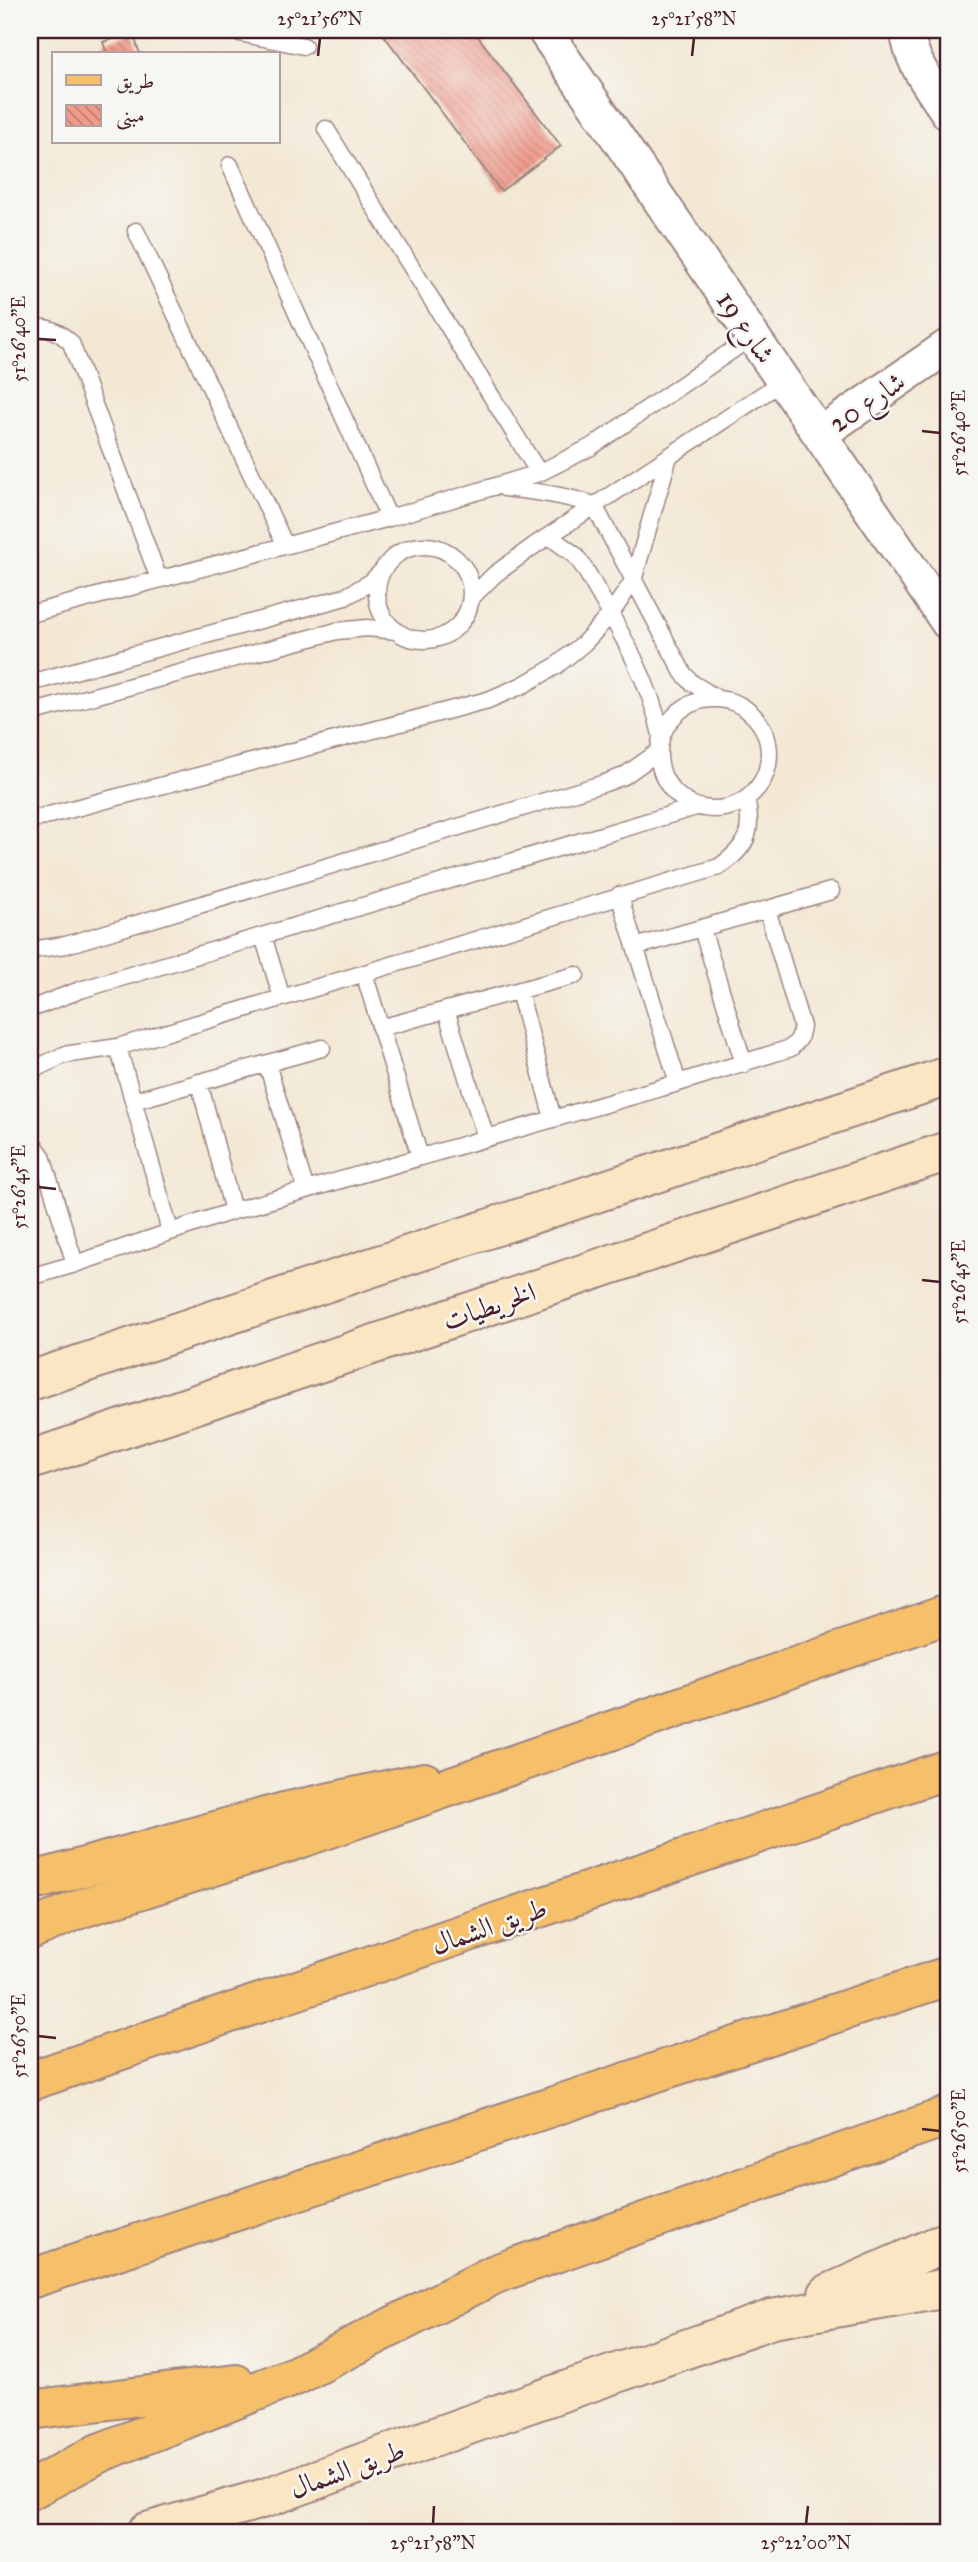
<svg xmlns="http://www.w3.org/2000/svg" width="978" height="2562" font-family="'IM FELL Great Primer',Amiri,serif">
<defs>
<pattern id="building-back-hatch" width="6" height="6" patternUnits="userSpaceOnUse" patternTransform="scale(1.75)"><rect width="6" height="6" fill="#f09a8a"/><path d="M-1 5l2 2M0 0l6 6M5-1l2 2" fill="none" stroke="#c47d71"/></pattern>
</defs>
<rect width="100%" height="100%" fill="#f6f6f2"/>
<filter id="ink" filterUnits="userSpaceOnUse"><feTurbulence type="fractalNoise" baseFrequency=".0143" numOctaves="2"/><feDisplacementMap in="SourceGraphic" scale="14" xChannelSelector="R" yChannelSelector="G"/><feConvolveMatrix kernelMatrix="1 2 1 2 8 2 1 2 1" color-interpolation-filters="sRGB"/></filter>
<filter id="wash" filterUnits="userSpaceOnUse"><feTurbulence type="fractalNoise" baseFrequency=".00686" numOctaves="4" result="noise"/><feDisplacementMap in="SourceGraphic" scale="28" xChannelSelector="R" yChannelSelector="G"/><feGaussianBlur stdDeviation="1.57" result="paint"/><feColorMatrix in="noise" values="0 0 0 0 0 0 0 0 0 0 0 0 0 0 0 0 0 1.4 0 .05"/><feComposite in="paint" operator="in"/></filter>
<g filter="url(#wash)">
<rect width="100%" height="100%" fill="#f3e8d4"/>
<g id="blocks">
<path fill="url(#building-back-hatch)" d="M380,30h93l88,116 -60,45z
M133,33l7,21h-33l-4,-12z"/>
</g>
</g>
<g filter="url(#ink)">
<use href="#blocks" fill-opacity="0" stroke="#9e8480" stroke-width="2"/>
<g fill="none" stroke-linecap="round" stroke-linejoin="round">
<g stroke="#9e8480" stroke-width="19">
<path id="lane" d="M225,30l79,16
M326,129l213,344
M230,165l159,353
M136,231l149,314
M30,327c18,0 28,3 41,16l88,236
M504,488c31,3 60,7 90,17l89,168 9,10 23,14
M549,536l26,19 10,14c29,52 64,107 76,166
M377 593a47 47 0 1 1 94 0a47 47 0 1 1-94 0Z
M471,598l23,-23 41,-30 248,-164
M30,614l359,-96 150,-45 52,-26 162,-111
M30,683l315,-86 26,-15 10,-10
M659 754a55 55 0 1 1 110 0a55 55 0 1 1-110 0Z
M30,713l307,-82 30,-3 30,3
M30,820l458,-120 35,-15 33,-19 28,-23 26,-28 23,-34 36,-125
M619,895l59,188
M702,929l42,135
M263,936l19,62
M635,947l196,-56
M30,950l36,-5 539,-162 19,-7 34,-24
M364,973l56,184
M519,991l34,128
M30,1009l50,-19 616,-183
M446,1010l40,128
M380,1028l196,-53
M118,1047l52,184
M267,1064l39,126
M30,1071l34,-16 54,-8 601,-180c28,-20 35,-34 27,-68
M199,1082l34,129
M133,1101l189,-53
M30,1143l5,3 7,10 33,108
M30,1277l45,-13 158,-53 445,-128 113,-35 8,-9 3,-12 -35,-118"/>
</g>
<g stroke="#9e8480" stroke-width="37">
<path id="street" d="M544,30l404,593
M907,30c3,32 24,57 41,83
M820,434l128,-88"/>
</g>
<g stroke="#9e8480" stroke-width="42">
<path id="secondary" d="M30,1381l918,-305
M30,1460l918,-309
M828,2294l120,-53
M147,2532l118,-34 231,-83 276,-96 176,-31"/>
</g>
<g stroke="#9e8480" stroke-width="42">
<path id="primary" d="M30,1882l254,-70 140,-30
M30,2490l69,-37"/>
</g>
<g stroke="#9e8480" stroke-width="42">
<path id="highway" d="M30,1930l52,-22 208,-66 658,-228
M30,2081l918,-312
M30,2279l918,-303
M30,2410l206,-26
M99,2453l196,-77 200,-102 453,-158"/>
</g>
<use href="#lane" stroke="#fff" stroke-width="16"/>
<use href="#street" stroke="#fff" stroke-width="33"/>
<use href="#secondary" stroke="#fbe6c4" stroke-width="38"/>
<use href="#primary" stroke="#f6c06b" stroke-width="38"/>
<use href="#highway" stroke="#f6c06b" stroke-width="38"/>
</g>
</g>
<path fill="none" stroke="#4a1f2b" stroke-width="2.5" d="M318,56l2,-18M692,56l2,-18M38,339l18,1M922,431l18,2M38,1187l18,2M922,1280l18,2M38,2036l18,2M922,2129l18,2M433,2524l1,-18M806,2524l2,-18"/>
<g text-anchor="middle" dominant-baseline="central" stroke-width="5" stroke-linejoin="round" paint-order="stroke">
<g font-size="28" fill="#4a1f2b" stroke="#f6f6f2">
<text transform="translate(746 327) rotate(56)">شارع 19</text>
<text transform="translate(867 402) rotate(-34)">شارع 20</text>
<text transform="translate(489 1306) rotate(-19)">الخريطيات</text>
<text transform="translate(489 1926) rotate(-19)">طريق الشمال</text>
<text transform="translate(347 2469) rotate(-20)">طريق الشمال</text>
</g>
</g>
<rect width="978" height="2562" fill="none" stroke="#f6f6f2" stroke-width="77"/>
<rect x="52" y="52" width="228" height="91" fill="#f6f6f2" stroke="#b1a0a2" stroke-width="2"/>
<rect x="66" y="75" width="35" height="10" fill="#f6c06b" stroke="#b1a0a2" stroke-width="2"/>
<text x="116" y="88" font-size="21" fill="#4a1f2b">طريق</text>
<rect x="66" y="105" width="35" height="21" fill="url(#building-back-hatch)" stroke="#b1a0a2" stroke-width="2"/>
<text x="116" y="122" font-size="21" fill="#4a1f2b">مبنى</text>
<rect x="38" y="38" width="902" height="2486" fill="none" stroke="#4a1f2b" stroke-width="2.5"/>
<g font-size="18" text-anchor="middle" fill="#4a1f2b">
<text x="320" y="25">25°21'56"N</text>
<text x="694" y="25">25°21'58"N</text>
<text transform="translate(19 339) rotate(-90)" y="6">51°26'40"E</text>
<text transform="translate(959 433) rotate(-90)" y="6">51°26'40"E</text>
<text transform="translate(19 1187) rotate(-90)" y="6">51°26'45"E</text>
<text transform="translate(959 1282) rotate(-90)" y="6">51°26'45"E</text>
<text transform="translate(19 2036) rotate(-90)" y="6">51°26'50"E</text>
<text transform="translate(959 2131) rotate(-90)" y="6">51°26'50"E</text>
<text x="433" y="2549">25°21'58"N</text>
<text x="806" y="2549">25°22'00"N</text>
</g>
</svg>
